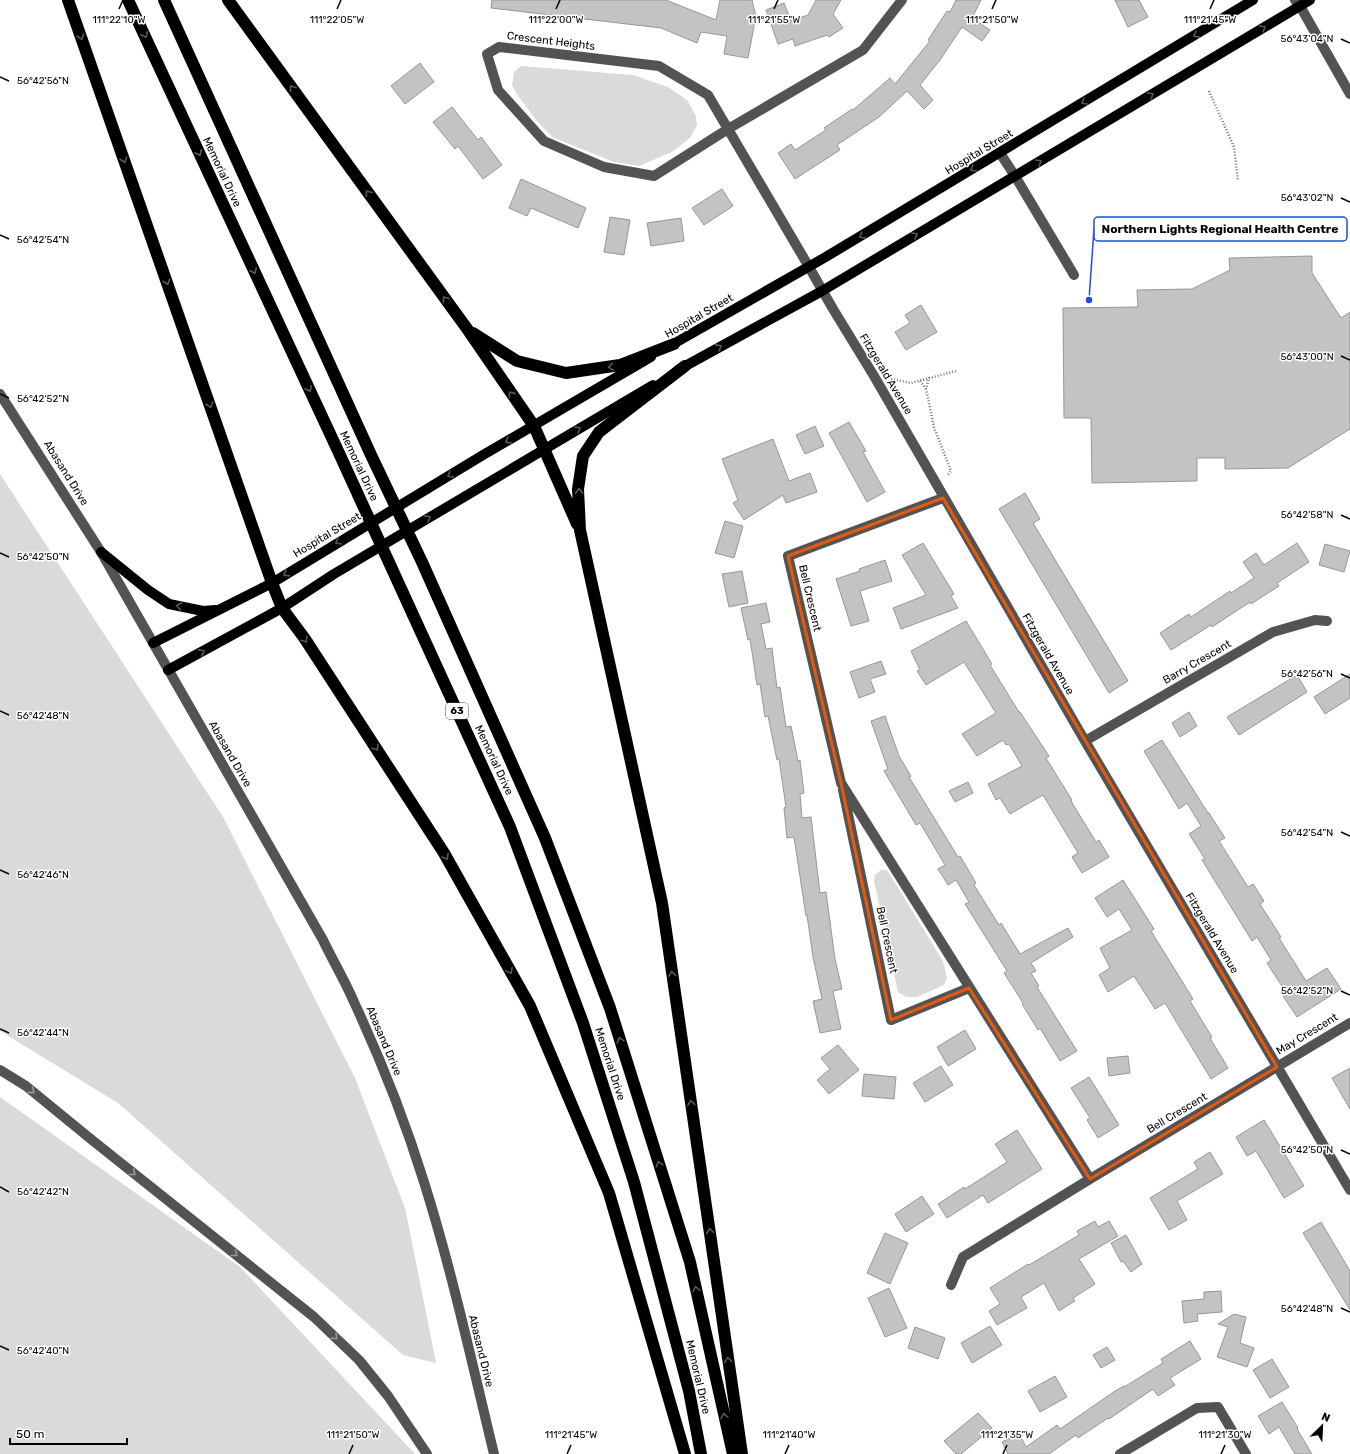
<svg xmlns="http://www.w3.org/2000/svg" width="1350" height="1454" font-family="Rubik,sans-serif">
<rect width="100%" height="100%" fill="#fff"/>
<path fill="#dadada" d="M521,66l112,9 35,12 19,13 9,16 1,9 -7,13 -18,14 -33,14 -25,-4 -62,-25 -15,-16 -21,-28 -4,-8 2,-13z
M0,474l223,343 132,261 50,130 31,155 -33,-8 -285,-252 -118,-72z
M881,870h6l56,91 4,17 -3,7 -27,12h-11l-8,-5 -24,-111 1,-6z
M0,1097l240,170 175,187h-415z"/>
<path fill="#c3c3c3" stroke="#979797" d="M492,0h174l50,20 4,-20h32l4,16 -8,42 -24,-4 3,-18 -26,-4 -4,11 -36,-15 -170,-20z
M816,0h25l-8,14 10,14 -14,9 -2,-2 -32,11 -2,-7 -15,5 -12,-34 18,-7 7,18 17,-6z
M956,0h25l-9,18 18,12 -8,11 -20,-14 -22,33 -20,25 13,15 -9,9 -17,-18 -28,26 -42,28 3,5 -45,29 -17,-26 13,-9 4,6 31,-20 -2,-2 28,-19 1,1 37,-32 5,6 35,-43 -2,-1 19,-29 3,1z
M1115,0h24l9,17 -20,10z
M420,63l14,19 -29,22 -14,-18z
M452,107l26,33 3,-3 21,28 -19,14 -25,-33 -3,3 -22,-27z
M521,179l65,29 -8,20 -47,-20 -4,8 -18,-8z
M722,189l11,17 -29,19 -12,-17z
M610,217l20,3 -6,35 -20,-3z
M681,218l3,23 -33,5 -4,-23z
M1312,256v17l29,45 9,-6v117l-62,39 -63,1v-11h-28v23l-105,2 -1,-65h-27l-1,-110 75,-1 -1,-17 55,-1 38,-19 -1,-12z
M921,305l16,27 -31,18 -11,-18 15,-9 -5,-8z
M849,422l17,29 -3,1 22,40 -18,10 -38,-69z
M815,426l9,20 -19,8 -9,-19z
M773,439l16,42 21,-8 7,19 -31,11 -3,-8 -39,25 -11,-17 5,-3 -16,-41z
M1025,493l15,26 -7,4 95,158 -19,12 -110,-184z
M725,521l18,5 -9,32 -19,-5z
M923,543l31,51 -3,2 7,12 -57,21 -8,-21 33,-13 -24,-40z
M1297,543l12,19 -32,21 2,3 -28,18 -1,-2 -38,25 -1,-2 -40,25 -11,-17 29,-19 2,3 39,-26 1,2 23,-15 -11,-16 13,-9 8,12z
M1325,544l25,7 -6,21 -25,-7z
M885,560l7,21 -32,10 9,30 -18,5 -15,-47 24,-8 -1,-2z
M742,571l6,32 -19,4 -7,-33z
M766,603l4,19 -9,2 5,25 6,-1 5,40 3,-1 6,40 5,-1 7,35 2,-1 4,33 -4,1 2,24 9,-1 9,76 6,-1 9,67 7,30 -9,2 8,38 -21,4 -7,-32 9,-2 -9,-42 -6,-42 -1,1 -12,-79 -7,1 -3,-30 2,-1 -7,-48 -2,1 -9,-44 -3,1 -5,-33 -3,1 -7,-46 -2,1 -7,-32z
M966,621l26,43 -2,1 29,47h1l29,44 -3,2 26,42 -1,1 25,41 3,-2 10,17 -27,16 -10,-16 6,-4 -35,-58 -33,19 -10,-16 -4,2 -8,-16 34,-18 -13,-22 -3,1 -3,-5 -26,16 -15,-22 34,-21 -32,-51 -38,23 -9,-14 3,-1 -9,-19z
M881,661l5,13 -16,5 5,13 -16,6 -9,-26z
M1350,674v24l-25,16 -11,-17z
M1297,675l10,17 -68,43 -12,-18z
M1189,712l8,14 -17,11 -8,-14z
M885,716l14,40 12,20 -2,1 49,80 2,-1 16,27 -2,2 25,40 2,-2 19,31 48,-26 5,9 -42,26 5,8 -5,2 8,13 -2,1 40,64 -17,10 -20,-33 -2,2 -16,-26 1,-1 -19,-30 3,-2 -42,-67 4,-2 -13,-22 -8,5 -10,-16 7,-4 -25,-42 -4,2 -32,-54 4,-2 -17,-48z
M1162,740l46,73h1l16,25 -6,3 29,46 5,-3 11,17 -4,3 21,33 -2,1 27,43 21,-13 14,21 -44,28 -14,-21 4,-2 -20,-31 4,-3 -14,-23 -5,4 -50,-81 3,-1 -16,-25 12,-8 -14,-23 -8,6 -35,-58z
M968,782l5,11 -18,9 -6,-11z
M1123,880l31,49 -3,2 42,68 -3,2 22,36 -2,1 18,30 -17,11 -46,-76 -10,6 -21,-33 -26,16 -9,-17 11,-7 -10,-20 32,-18 -13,-21 -12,8 -12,-19z
M965,1030l11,19 -28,17 -11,-19z
M838,1045l21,25 -30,24 -12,-14 13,-11 -9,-11z
M1128,1056l2,17 -21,3 -2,-18z
M941,1066l12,19 -28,17 -12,-19z
M1350,1068v41l-18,-31z
M864,1074l32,3 -2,22 -32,-3z
M1089,1077l30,48 -21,13 -11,-18 3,-2 -19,-30z
M1264,1120l40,66 -20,12 -28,-47 -9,5 -11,-19z
M1017,1130l25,39 -54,34 -5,-8 -36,23 -9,-14 26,-17 1,2 42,-27 -12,-18z
M1210,1152l13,22 -46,27 10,19 -18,10 -19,-32 48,-29 -4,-7z
M922,1196l12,18 -28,18 -11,-18z
M1095,1221l3,6 11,-6 9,15 -39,23 16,25 -22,14 2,3 -16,10 -15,-28 -23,14 6,11 -30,17 -8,-14 11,-7 -10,-16 38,-24 1,1 50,-30 -2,-4z
M1321,1222l29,49v39l-47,-77z
M885,1233l23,10 -18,41 -23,-11z
M1126,1235l16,29 -11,8 -8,-11 -2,1 -10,-19z
M889,1288l18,40 -22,9 -17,-39z
M1221,1291l1,21 -25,2 1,7 -14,2 -2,-22 22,-2v-7z
M1234,1314l12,3 -6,26 14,5 -7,19 -30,-10 11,-30 -10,-3z
M990,1326l12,19 -30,18 -11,-20z
M915,1327l30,11 -7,21 -30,-11z
M1190,1341l11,18 -31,19 5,7 -17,11 -5,-7 -44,30 -1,-1 -30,20 -2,-3 -27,19h-41l-6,-12 17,-9 7,14 31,-22 3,4 55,-38 9,-5v1l39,-24 -2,-4z
M1107,1347l8,13 -14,8 -8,-13z
M1272,1359l17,28 -19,11 -17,-28z
M1055,1376l12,21 -27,15 -12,-21z
M1282,1402l16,26 -1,1 15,25h-17l-16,-27 -10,7 -11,-18z
M978,1413l14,15 -31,26h-5l-12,-13z"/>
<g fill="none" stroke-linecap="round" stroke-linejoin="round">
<path stroke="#757575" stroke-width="2.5" stroke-dasharray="1 2" stroke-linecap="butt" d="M1209,91l25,56 4,34
M929,377l-3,12 8,38 17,44 -4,5
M891,379l20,4 45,-12
M920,381l6,8"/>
<path stroke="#535353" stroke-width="10" d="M902,0l-39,50 -135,79 -74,47 -50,-9 -60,-26 -46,-51 -11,-36 12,-7 160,19 49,29 101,172 24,42 41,67 211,365 265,449
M1295,0l5,6 50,88
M1000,153l15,23 59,99
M0,394l101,158 222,388c10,21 22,41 31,62 27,58 51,119 70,180 28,89 48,181 70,272
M943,498l-155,58 53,227 249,396
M1085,741l188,-109 42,-12 12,1
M843,790l48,230 78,-32
M0,1070l26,16 66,54 222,177 45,43 29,36 39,58
M951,1285l12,-28 127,-78 260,-156
M1120,1454l77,-46 21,-1 28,47"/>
<path stroke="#000" stroke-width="10" d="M668,347l156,-89 429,-258
M678,370l144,-79 488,-291
M101,552l47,38 21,14 34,7 12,-1
M153,643l119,-60 211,-128 168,-98
M168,670l114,-62 52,-34 319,-189"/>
<path stroke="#000" stroke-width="12" d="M68,0l204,583 10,25 23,31 139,214 86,153 79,187 76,261
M128,0l211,453 171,374 73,196 51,159 55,209 12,63
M164,0l207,455 51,107 123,276 65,170 80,254 43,192
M228,0l240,330 66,96 43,98
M473,333l44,28 49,12 54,-8 54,-21
M685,366l-86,66 -16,24 -5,33 2,41 82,373 80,551"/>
</g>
<defs><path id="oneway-chevron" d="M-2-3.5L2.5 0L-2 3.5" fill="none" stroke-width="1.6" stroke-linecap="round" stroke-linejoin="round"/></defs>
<g stroke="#595959">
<use href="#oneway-chevron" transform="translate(1263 28) rotate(-31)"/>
<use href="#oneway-chevron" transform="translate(145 35) rotate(65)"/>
<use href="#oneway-chevron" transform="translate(1196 35) rotate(149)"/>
<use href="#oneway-chevron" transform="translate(81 37) rotate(71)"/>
<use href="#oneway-chevron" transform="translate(292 88) rotate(-126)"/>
<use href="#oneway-chevron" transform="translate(1151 95) rotate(-31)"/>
<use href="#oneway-chevron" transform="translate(1084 102) rotate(149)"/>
<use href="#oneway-chevron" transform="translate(199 153) rotate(65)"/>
<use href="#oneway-chevron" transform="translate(124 160) rotate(71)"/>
<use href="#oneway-chevron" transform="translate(1039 162) rotate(-31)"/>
<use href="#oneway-chevron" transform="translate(973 169) rotate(149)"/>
<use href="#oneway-chevron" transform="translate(368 193) rotate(-126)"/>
<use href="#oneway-chevron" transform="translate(915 235) rotate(-31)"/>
<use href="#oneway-chevron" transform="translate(862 236) rotate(149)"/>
<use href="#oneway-chevron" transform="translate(254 271) rotate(65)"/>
<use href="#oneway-chevron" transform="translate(167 282) rotate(71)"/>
<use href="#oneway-chevron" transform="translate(445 299) rotate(-126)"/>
<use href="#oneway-chevron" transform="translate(719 347) rotate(-29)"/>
<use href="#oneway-chevron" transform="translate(611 367) rotate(172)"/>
<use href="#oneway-chevron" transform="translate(309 389) rotate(65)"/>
<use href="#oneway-chevron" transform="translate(511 394) rotate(-125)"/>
<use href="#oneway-chevron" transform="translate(210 405) rotate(71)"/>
<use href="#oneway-chevron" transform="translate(578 429) rotate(-30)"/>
<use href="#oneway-chevron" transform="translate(508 441) rotate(150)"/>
<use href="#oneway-chevron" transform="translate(450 475) rotate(149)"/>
<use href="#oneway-chevron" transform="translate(579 491) rotate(-89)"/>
<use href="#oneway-chevron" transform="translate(428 518) rotate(-31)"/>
<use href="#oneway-chevron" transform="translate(338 542) rotate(149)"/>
<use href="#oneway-chevron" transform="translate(286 574) rotate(148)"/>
<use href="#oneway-chevron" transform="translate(179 606) rotate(-169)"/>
<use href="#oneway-chevron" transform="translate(305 640) rotate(56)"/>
<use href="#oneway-chevron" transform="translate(202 652) rotate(-29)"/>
<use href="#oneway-chevron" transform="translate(376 748) rotate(57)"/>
<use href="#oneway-chevron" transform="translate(446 857) rotate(60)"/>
<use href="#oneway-chevron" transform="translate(510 971) rotate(61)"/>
<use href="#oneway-chevron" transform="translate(672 974) rotate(-98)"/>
<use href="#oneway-chevron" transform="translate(620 1040) rotate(-107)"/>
<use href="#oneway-chevron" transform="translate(691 1103) rotate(-98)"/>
<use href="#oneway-chevron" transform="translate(659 1164) rotate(-107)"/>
<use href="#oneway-chevron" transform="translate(710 1231) rotate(-98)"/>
<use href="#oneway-chevron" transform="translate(696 1289) rotate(-103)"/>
<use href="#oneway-chevron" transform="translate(728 1360) rotate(-98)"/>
<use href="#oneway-chevron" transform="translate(724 1416) rotate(-103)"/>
</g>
<g stroke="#989898">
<use href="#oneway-chevron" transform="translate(32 1091) rotate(40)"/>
<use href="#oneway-chevron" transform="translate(133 1173) rotate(38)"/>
<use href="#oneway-chevron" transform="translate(235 1254) rotate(38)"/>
<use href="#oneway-chevron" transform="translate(335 1337) rotate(44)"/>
</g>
<path fill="none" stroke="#e8590c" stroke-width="3" stroke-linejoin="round" d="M943,498l334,569 -187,112 -121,-191 -78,32 -50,-237 -53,-227z"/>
<path fill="none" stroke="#000" stroke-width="1.5" d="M119,9l4,-9M337,9l4,-9M556,9l4,-9M774,9l4,-9M992,9l4,-9M1210,9l4,-9M1341,39l9,4M0,77l9,4M1341,198l9,4M0,235l9,4M1341,356l9,4M0,394l9,4M1341,515l9,4M0,553l9,4M1341,674l9,4M0,711l9,4M1341,832l9,4M0,870l9,4M1341,991l9,4M0,1029l9,4M1341,1150l9,4M0,1187l9,5M1341,1308l9,4M0,1346l9,4M349,1454l4,-9M567,1454l4,-9M785,1454l4,-9M1003,1454l4,-9M1221,1454l4,-9"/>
<g text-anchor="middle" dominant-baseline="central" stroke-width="3" stroke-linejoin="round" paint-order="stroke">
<rect fill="#fff" stroke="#4c4c4c" stroke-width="1" x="446" y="703" width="22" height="16" rx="3"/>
<g font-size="10" font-weight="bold" fill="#000">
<text x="457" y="711">63</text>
</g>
<g font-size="11" fill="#000" stroke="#fff">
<text transform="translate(551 41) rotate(7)">Crescent Heights</text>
<text transform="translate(979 152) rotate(-31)">Hospital Street</text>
<text transform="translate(222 172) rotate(65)">Memorial Drive</text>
<text transform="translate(699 316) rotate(-30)">Hospital Street</text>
<text transform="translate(886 374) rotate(59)">Fitzgerald Avenue</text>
<text transform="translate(359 466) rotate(65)">Memorial Drive</text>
<text transform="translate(66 473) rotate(58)">Abasand Drive</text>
<text transform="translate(327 535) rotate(-31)">Hospital Street</text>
<text transform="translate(810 598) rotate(77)">Bell Crescent</text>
<text transform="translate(1048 654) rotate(60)">Fitzgerald Avenue</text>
<text transform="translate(1197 662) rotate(-30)">Barry Crescent</text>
<text transform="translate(230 754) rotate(60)">Abasand Drive</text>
<text transform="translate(494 760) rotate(65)">Memorial Drive</text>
<text transform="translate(1212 933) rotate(59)">Fitzgerald Avenue</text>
<text transform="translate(887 940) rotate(78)">Bell Crescent</text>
<text transform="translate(1307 1034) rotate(-31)">May Crescent</text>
<text transform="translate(384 1041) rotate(67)">Abasand Drive</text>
<text transform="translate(610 1064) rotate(72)">Memorial Drive</text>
<text transform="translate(1177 1113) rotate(-31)">Bell Crescent</text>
<text transform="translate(481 1351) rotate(76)">Abasand Drive</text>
<text transform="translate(698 1377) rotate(77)">Memorial Drive</text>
</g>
</g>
<g font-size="10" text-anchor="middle" fill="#000" stroke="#fff" stroke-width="3" stroke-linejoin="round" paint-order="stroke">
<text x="337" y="23">111°22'05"W</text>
<text x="556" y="23">111°22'00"W</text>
<text x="119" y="23">111°22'10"W</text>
<text x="774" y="23">111°21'55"W</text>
<text x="992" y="23">111°21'50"W</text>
<text x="1210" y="23">111°21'45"W</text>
<text x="1307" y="42">56°43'04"N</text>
<text x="43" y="84">56°42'56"N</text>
<text x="1307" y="201">56°43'02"N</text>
<text x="43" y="243">56°42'54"N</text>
<text x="1307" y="360">56°43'00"N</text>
<text x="43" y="402">56°42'52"N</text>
<text x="1307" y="518">56°42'58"N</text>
<text x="43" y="560">56°42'50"N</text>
<text x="1307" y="677">56°42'56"N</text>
<text x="43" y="719">56°42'48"N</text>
<text x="1307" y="836">56°42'54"N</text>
<text x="43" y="878">56°42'46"N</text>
<text x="1307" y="994">56°42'52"N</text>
<text x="43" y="1036">56°42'44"N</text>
<text x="1307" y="1153">56°42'50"N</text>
<text x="43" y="1195">56°42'42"N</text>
<text x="1307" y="1312">56°42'48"N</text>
<text x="43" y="1354">56°42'40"N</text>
<text x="353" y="1438">111°21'50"W</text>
<text x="571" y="1438">111°21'45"W</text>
<text x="789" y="1438">111°21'40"W</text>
<text x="1007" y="1438">111°21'35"W</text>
<text x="1225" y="1438">111°21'30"W</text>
</g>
<path fill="none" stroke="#1d4ed8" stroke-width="1.5" d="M1089 300L1094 229"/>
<circle fill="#1d4ed8" stroke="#fff" stroke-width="1.5" cx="1089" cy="300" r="4"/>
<rect fill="#fff" stroke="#1d4ed8" stroke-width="1.5" x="1094" y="217" width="253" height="24" rx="4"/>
<g font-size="12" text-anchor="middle" font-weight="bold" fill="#000">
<text x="1220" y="233">Northern Lights Regional Health Centre</text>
</g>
<g transform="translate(1322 1426) rotate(24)" stroke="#ffffff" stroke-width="3" paint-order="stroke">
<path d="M0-3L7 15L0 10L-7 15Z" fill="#000000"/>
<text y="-6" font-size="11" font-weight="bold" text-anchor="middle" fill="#000000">N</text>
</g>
<path d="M10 1438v6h117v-6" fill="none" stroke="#000000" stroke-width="2"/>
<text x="16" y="1438" font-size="12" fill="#000000" stroke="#ffffff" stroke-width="3" paint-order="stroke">50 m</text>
</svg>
